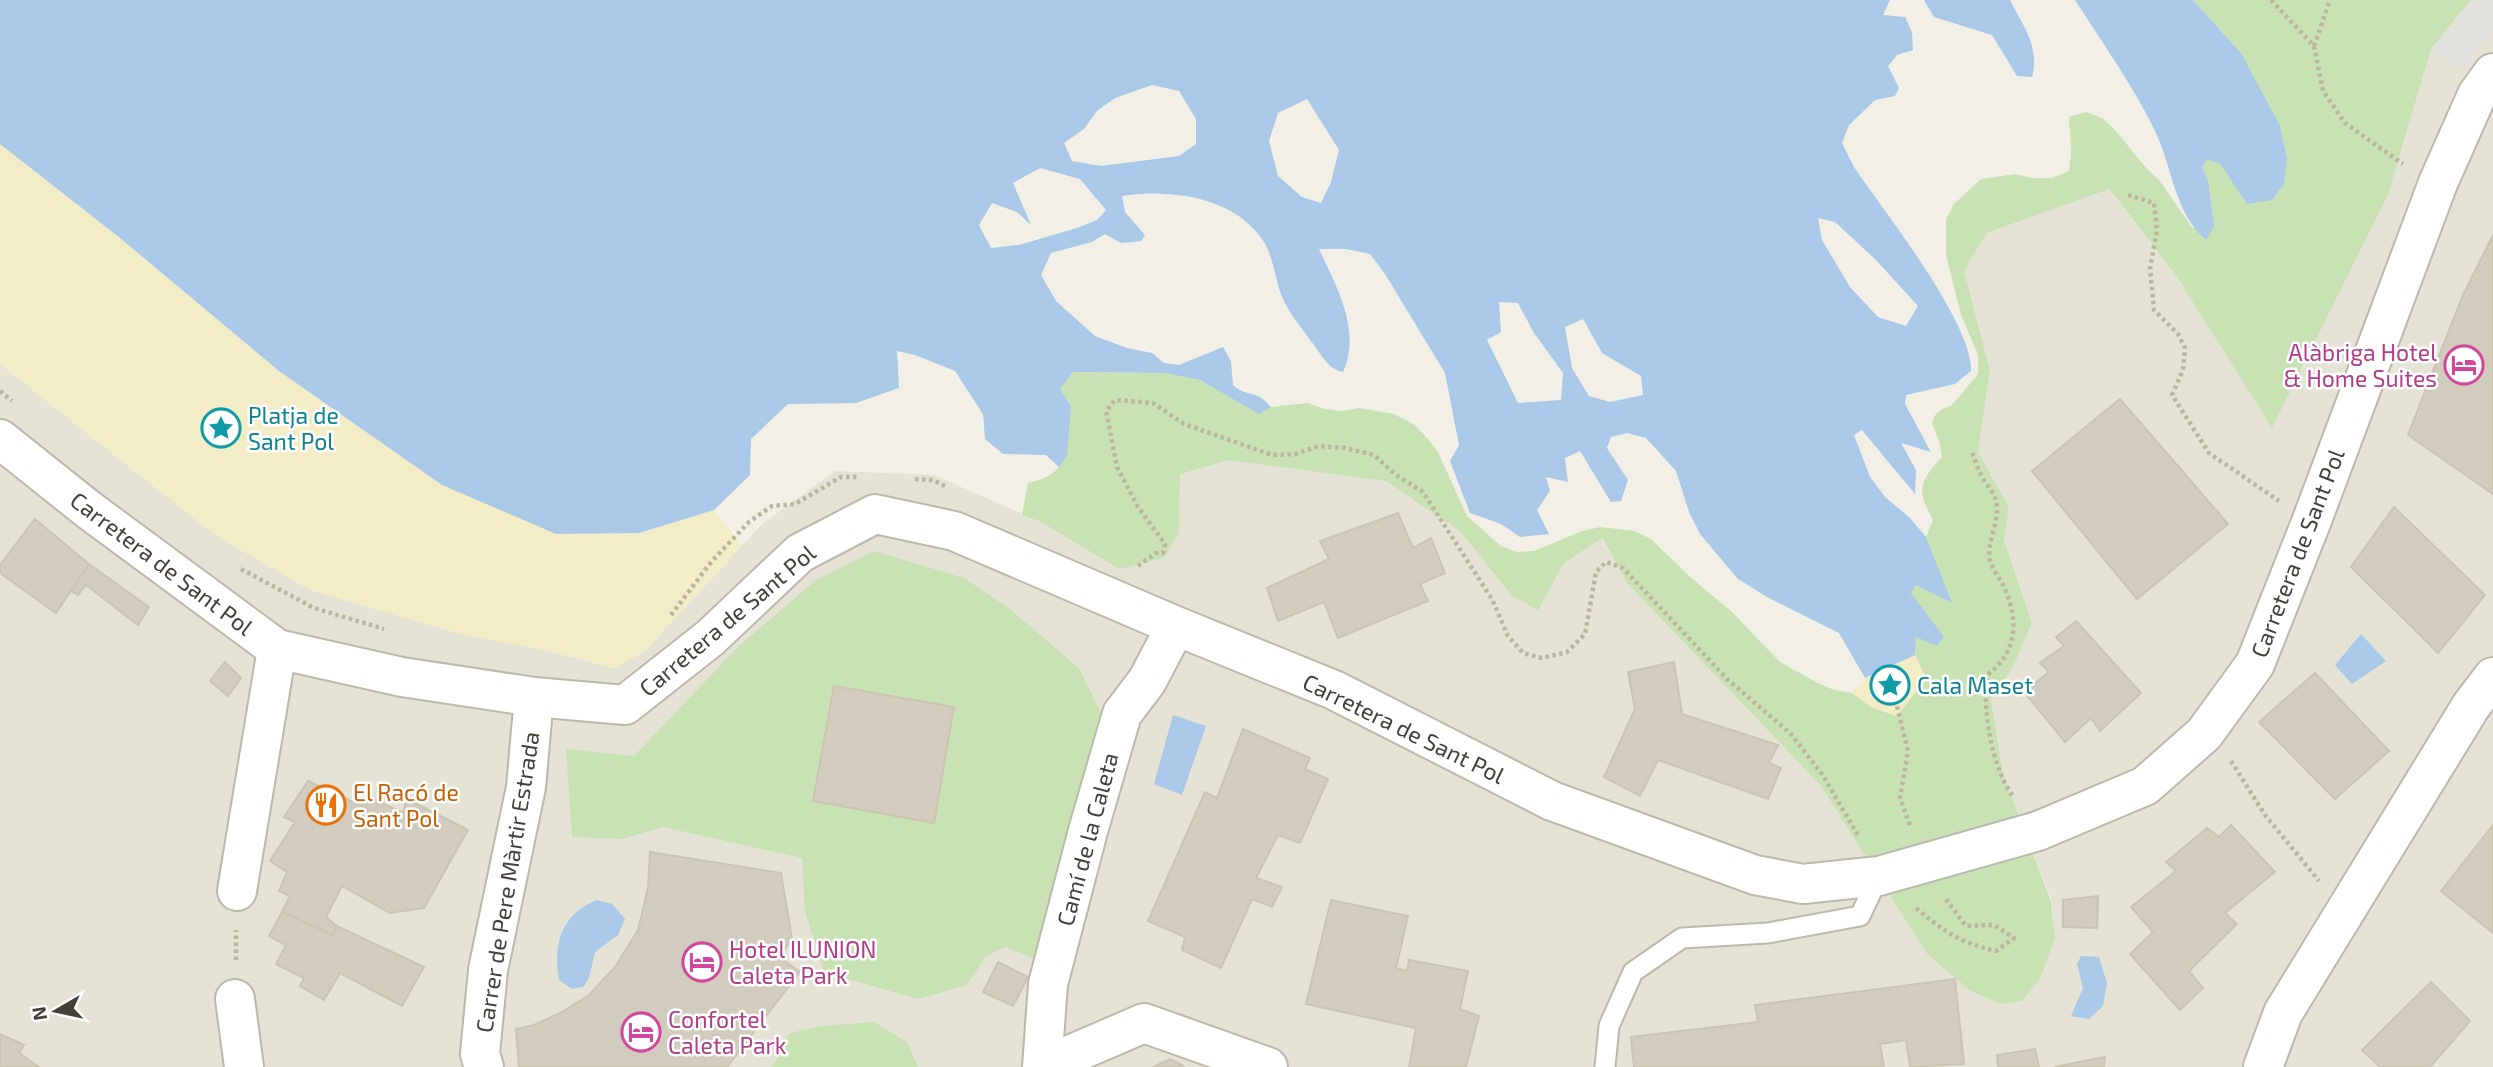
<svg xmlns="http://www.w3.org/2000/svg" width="2493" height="1067" font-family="'Exo 2',sans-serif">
<rect width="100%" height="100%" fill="#f2efe7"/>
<path fill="#e5e2d6" d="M2471,0h22v1067h-2493v-703l215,171 95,55 151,44 84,16 69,18 31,-17 117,-127 73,-53 99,4 105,46 80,48 60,-36 1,-59 49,-15 158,22 73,50 52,65 89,-58 26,45 194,203 106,168 128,-16 -3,-37 -49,-127 -12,-75 22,-32 19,-44 -28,-83 5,-33 -31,-55 12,-82 -26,-99 23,-38 121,-44 67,85 97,154 116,-233 43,-146z"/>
<path fill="#c9e2b4" d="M2193,0h278l-40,49 -43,146 -116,233 -97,-154 -66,-85 -122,44 -23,38 26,99 -12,82 31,55 -5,33 28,83 -19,44 -22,32 12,75 48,127 4,37 -15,41 -18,22 -22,3 -29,-13 -44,-37 -106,-168 -194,-203 -25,-45 -38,25 -26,47 -26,-14 -52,-65 -74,-50 -157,-21 -49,14 -1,59 -15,25 -45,11 -80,-48 -17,-6 6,-32c50,-11 34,-39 43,-77l-12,-17 14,-17 91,1 36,7 59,33 12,-6 37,-4 17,6 17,2 17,-3 35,6 21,11 12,13 11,14 29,64 34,30 16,6 17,-1 48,-20 18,-4 35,4 16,8 38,37 42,35 49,51 36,20 18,8 18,3 19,14 26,9 29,-38 -11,-23 1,-18 -5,-44 5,-8 35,17 -25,-65 7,-17c-17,-30 -14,-38 9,-63l-3,-16 -7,-17 3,-9 7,-6 9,-3 27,-32v-19l-17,-40 -15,-60v-36l8,-15 27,-25 34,-5 17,4h20l17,-7 2,-18 -2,-36 17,-5 16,6 13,12 33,40 12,11 33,48 15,-49 -6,-13 5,-9 13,6 27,40 -6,-151z
M874,551l90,27 46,31 69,59 24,49 -69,242 -28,-12 -20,9 -19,29 -49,14 -94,-27 -19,-61 -3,-53 -139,-31 -41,12 -50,-2 -6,-88 68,7 105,-110 77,-66z
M874,1022l33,20 11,25h-146l18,-34 31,-7z"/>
<path fill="#f2edc7" d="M0,144l120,94 159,133 163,114 197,48 75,-23 28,35 -97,106 -30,17 -70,-18 -84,-16 -151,-44 -95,-55 -215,-171z
M1915,655l11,23 -29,38 -26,-9 -19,-14 13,-15z"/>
<path fill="#e3e2df" d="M2475,0h18v32l-30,37 -32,-20 27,-33z"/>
<path fill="#aac8e8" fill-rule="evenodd" d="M0,0h1890l-7,15 22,2 7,15 1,18 -16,5 -9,11 11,22 -4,8 -20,4 -26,25 -7,18 12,24c29,43 119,156 117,204l-16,13 -49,11 -1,9 26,48 -30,-9 15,27 -1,24 -53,-64 -8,5 16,42 15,20 25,21 16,19 26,66 -36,-18 -5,8 33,44 -7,9 -21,-9 -1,18 -50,23 -26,-45 -72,-36 -29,-18 -38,-45 -11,-22 -13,-41 -30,-33 -19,-5 -16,4 -4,11 21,32 -7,21 -10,1 -31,-51 -15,7 3,24 -22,-5 4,14 -13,19 12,24 -29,3 -19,-13 -31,-11 -20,-52 9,-16 -14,-72 -60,-99 -15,-20 -24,-5h-27c17,37 43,81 24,123 -13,-2 -20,-14 -27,-24 -10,-15 -23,-29 -31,-45 -10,-18 -10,-43 -21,-61 -28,-45 -94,-54 -142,-46l3,16 20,23 -4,6 -20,2 -16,-9 -13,8 -41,11 -10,22 15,26 39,35 32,12 25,5 12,10 15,2 44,-18 8,14 2,24c15,13 23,4 38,22l-12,7 -59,-34 -36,-7 -91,-1 -13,17 11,17 -4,50 -8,11 -13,-12 -43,-1 -18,-15 -2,-25 -28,-43 -40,-16 -18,-4 2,37 -43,15 -68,1 -37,35 -1,36 -36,35 -75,23 -83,1 -114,-49 -163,-114 -159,-133 -120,-94zM1152,85l27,6 17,28v25l-17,12 -78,10 -29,-5 -8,-18 20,-14 13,-18 18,-13zM1307,99l32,51 -8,32 -10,21 -19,-6 -24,-21 -9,-35 9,-28zM1040,168l40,11 26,31 -9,10 -20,8 -58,17 -28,3 -12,-23 13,-22 25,9 14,13 -18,-42zM1818,218l17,4 40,37 43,47 -12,20 -28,-9 -28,-30 -28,-47zM1499,302l19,1 16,30 29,40 -2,27 -43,3 -31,-63 14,-8zM1583,319l19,34 39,23 2,19 -33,7 -21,-6 -17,-28 -7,-41z
M1924,0h86c13,26 30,46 22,77l-15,-1 -25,-41 -58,-18z
M2075,0h118l48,53 39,73 7,32 -3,26 -12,16 -25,4 -27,-40 -13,-5 -5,8 6,13 6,47 -8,13c-33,-29 -33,-73 -52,-111 -22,-45 -52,-87 -79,-129z
M2361,634l25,27 -34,23 -17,-19z
M1173,715l33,11 -24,69 -28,-11z
M597,900l15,4 13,15 -7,16 -23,17 -6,26 -6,9 -11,2 -13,-9c-6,-35 2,-66 38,-80z
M2081,956l18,1 8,26 -4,23 -14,13 -18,-3 12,-28 -6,-24z"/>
<path fill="#d2ccbe" stroke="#ccc4b2" stroke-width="2" d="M2493,235v259l-85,-59 55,-140z
M2120,399l108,125 -91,75 -105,-128z
M2394,507l91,88 -47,58 -87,-86z
M1398,513l15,35 18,-10 14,35 -25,11 8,17 -90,37 -14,-36 -46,19 -11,-33 62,-29 -9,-18z
M35,519l54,45 -33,49 -56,-40v-8z
M89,564l60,43 -11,18 -52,-40 -8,10 -7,-4z
M2076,621l65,72 -41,38 -9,-13 -26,24 -41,-50 25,-20 -9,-9 24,-17 -8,-9z
M225,662l16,16 -13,18 -18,-15z
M1674,662l8,52 96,31 -9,18 12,5 -13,31 -110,-39 -18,36 -36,-19 31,-68 -7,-37z
M2315,673l74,78 -54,48 -76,-77z
M834,686l120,21 -20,116 -121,-22z
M1243,729l67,29 -5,11 23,10 -28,64 -22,-8 -22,43 26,9 -10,20 -20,-8 -31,69 -39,-18 3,-13 -37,-16 57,-129 12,6z
M308,781l53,25 7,-10 35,17 4,-14 61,31 -44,78 -34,5 -48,-27 -16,31 11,9 -4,9 -51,-23 8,-16 -11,-5 8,-19 -17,-11 25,-39 -11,-5z
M2231,825l44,47 -50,41 12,11 -48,47 14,17 -23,22 -50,-56 23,-22 -22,-25 45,-36 -10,-9 41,-34 12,9z
M2493,825v108l-52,-42z
M650,852l131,21 11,66 -13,18 21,15 -73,95h-208l-3,-38 18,-4 28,-13 27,-17 26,-28 23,-37 10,-42z
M2098,896l-1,32 -34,-1v-27z
M1331,900l77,16 -12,52 11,3 2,-11 59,11 -8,38 19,7 -13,51h-57l7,-39 -110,-24z
M282,912l51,23 4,-9 87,41 -22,39 -62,-33 -16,27 -24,-14 4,-8 -28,-14 10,-19 -17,-9z
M998,962l30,15 -15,29 -30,-14z
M1955,979l9,85 -54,3 -4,-27 -26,4 4,23h-250l-3,-30 127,-15 -3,-17z
M2431,982l39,39 -40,46h-50l-18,-17z
M0,1034l24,11 -5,8 20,14h-39z
M2035,1049l4,18h-41l-1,-12z
M2105,1057l-1,10h-50z
M1170,1059l15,8h-32z"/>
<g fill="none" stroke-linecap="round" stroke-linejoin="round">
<g stroke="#bcb8ab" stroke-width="23">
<path id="lane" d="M1605,1067l4,-41 24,-54 49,-34 86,-5 92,-17 19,-40"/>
</g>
<g stroke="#bcb8ab" stroke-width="42">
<path id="street" d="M0,439l89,71 188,139 125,28 132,20 91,8 85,-67 90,-85 75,-39 79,17 222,95 158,64 218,111 203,74 48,9 76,-8
M1176,626l-29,55 -25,33 -34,117 -40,153 -6,83 102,-44 124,44
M2038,831l107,-45 59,-52 51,-70 57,-144 126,-337 39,-88 16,-22
M237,891l40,-242
M235,999l9,68
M484,1067l-4,-13 8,-84 38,-183 8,-90
M2263,1067l20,-54 188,-307 22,-29"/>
</g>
<path stroke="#bcb49d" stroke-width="4.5" stroke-dasharray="3.5 3.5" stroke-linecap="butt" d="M2271,0l43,46 9,45 22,32 58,41
M2314,46l16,-46
M2128,195l26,8 3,27 -7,39 4,41 24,24 7,14 -2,22 -11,25 37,58 70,48
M0,391l12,10
M1972,453c3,6 5,14 8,20 4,9 14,19 16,28 5,20 -10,40 -6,59 2,10 11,19 15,29 14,33 12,64 -18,86 -5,33 5,94 26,121
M915,479l18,1 14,7
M1138,566l18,-13h7l2,-9 -27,-37 -21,-40 -11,-56 9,-11 38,3 31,21 88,31 23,-1 24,-8 26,2 29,7 22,20 27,17 69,107 16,37 15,17 19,5 25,-6 18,-18 11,-62 10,-10 17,6 104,111 63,54 32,41 37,63
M241,569l73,39 70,21
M671,615l41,-54 37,-39 23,-16 23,-2 46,-27h17
M1892,686l16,65 -8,47 11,30
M2231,761l34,54 54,66
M1916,908c29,24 42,34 80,43l18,-13 -20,-13 -28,1 -21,-28
M236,960v-30"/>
<use href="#lane" stroke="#fff" stroke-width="19"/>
<use href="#street" stroke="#fff" stroke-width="38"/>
<g stroke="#bcb8ab" stroke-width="42" stroke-linecap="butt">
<path id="street-bridge" d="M1879,876l159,-45"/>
</g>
<use href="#street-bridge" stroke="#fff" stroke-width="38"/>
</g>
<defs>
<g id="hotel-ring" transform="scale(2.0125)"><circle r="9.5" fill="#fff" stroke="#d1479c" stroke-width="1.5"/><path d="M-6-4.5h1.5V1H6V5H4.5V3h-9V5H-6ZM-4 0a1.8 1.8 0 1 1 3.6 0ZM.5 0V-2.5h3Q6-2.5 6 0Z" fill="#d1479c"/></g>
<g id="sight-ring" transform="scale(2.0125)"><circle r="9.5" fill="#fff" stroke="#0f9aa8" stroke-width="1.5"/><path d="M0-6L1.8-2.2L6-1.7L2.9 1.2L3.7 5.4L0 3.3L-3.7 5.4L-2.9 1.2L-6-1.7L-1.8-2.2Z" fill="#0f9aa8"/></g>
<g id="restaurant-ring" transform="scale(2.0125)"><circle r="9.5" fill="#fff" stroke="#e8710a" stroke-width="1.5"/><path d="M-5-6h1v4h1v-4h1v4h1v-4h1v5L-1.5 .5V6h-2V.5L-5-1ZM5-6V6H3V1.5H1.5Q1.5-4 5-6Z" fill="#e8710a"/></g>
</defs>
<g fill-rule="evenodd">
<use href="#hotel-ring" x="2464" y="365"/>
<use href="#sight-ring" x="221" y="428"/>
<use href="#sight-ring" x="1890" y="685"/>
<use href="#restaurant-ring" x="326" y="805"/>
<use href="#hotel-ring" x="702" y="962"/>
<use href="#hotel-ring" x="641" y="1032"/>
</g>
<g text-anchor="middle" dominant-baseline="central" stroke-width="5" stroke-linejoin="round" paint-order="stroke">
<g font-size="23" fill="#b23c85" stroke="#fff" text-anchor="start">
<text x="2437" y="352" text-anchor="end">Alàbriga Hotel<tspan x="2437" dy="26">&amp; Home Suites</tspan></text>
<text x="729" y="949">Hotel ILUNION<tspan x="729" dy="26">Caleta Park</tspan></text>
<text x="668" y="1019">Confortel<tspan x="668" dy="26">Caleta Park</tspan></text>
</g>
<g font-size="23" fill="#0d838f" stroke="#fff" text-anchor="start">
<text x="248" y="415">Platja de<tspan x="248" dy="26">Sant Pol</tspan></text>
<text x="1917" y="685">Cala Maset</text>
</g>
<g font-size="23" fill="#444037" stroke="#fff">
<text transform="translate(2297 553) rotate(-69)">Carretera de Sant Pol</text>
<text transform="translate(162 563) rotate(37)">Carretera de Sant Pol</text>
<text transform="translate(727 620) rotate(-40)">Carretera de Sant Pol</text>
<text transform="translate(1404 728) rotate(26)">Carretera de Sant Pol</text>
<text transform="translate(1087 839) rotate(-75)">Camí de la Caleta</text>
<text transform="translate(507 882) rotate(-81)">Carrer de Pere Màrtir Estrada</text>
</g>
<g font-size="23" fill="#c56008" stroke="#fff" text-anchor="start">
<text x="353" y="792">El Racó de<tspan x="353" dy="26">Sant Pol</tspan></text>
</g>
</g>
<g transform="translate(56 1011) rotate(261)" stroke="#ffffff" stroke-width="5" paint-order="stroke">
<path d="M0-5L12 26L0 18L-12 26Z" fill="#444037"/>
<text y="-10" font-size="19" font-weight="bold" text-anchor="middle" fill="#444037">N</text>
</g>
</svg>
